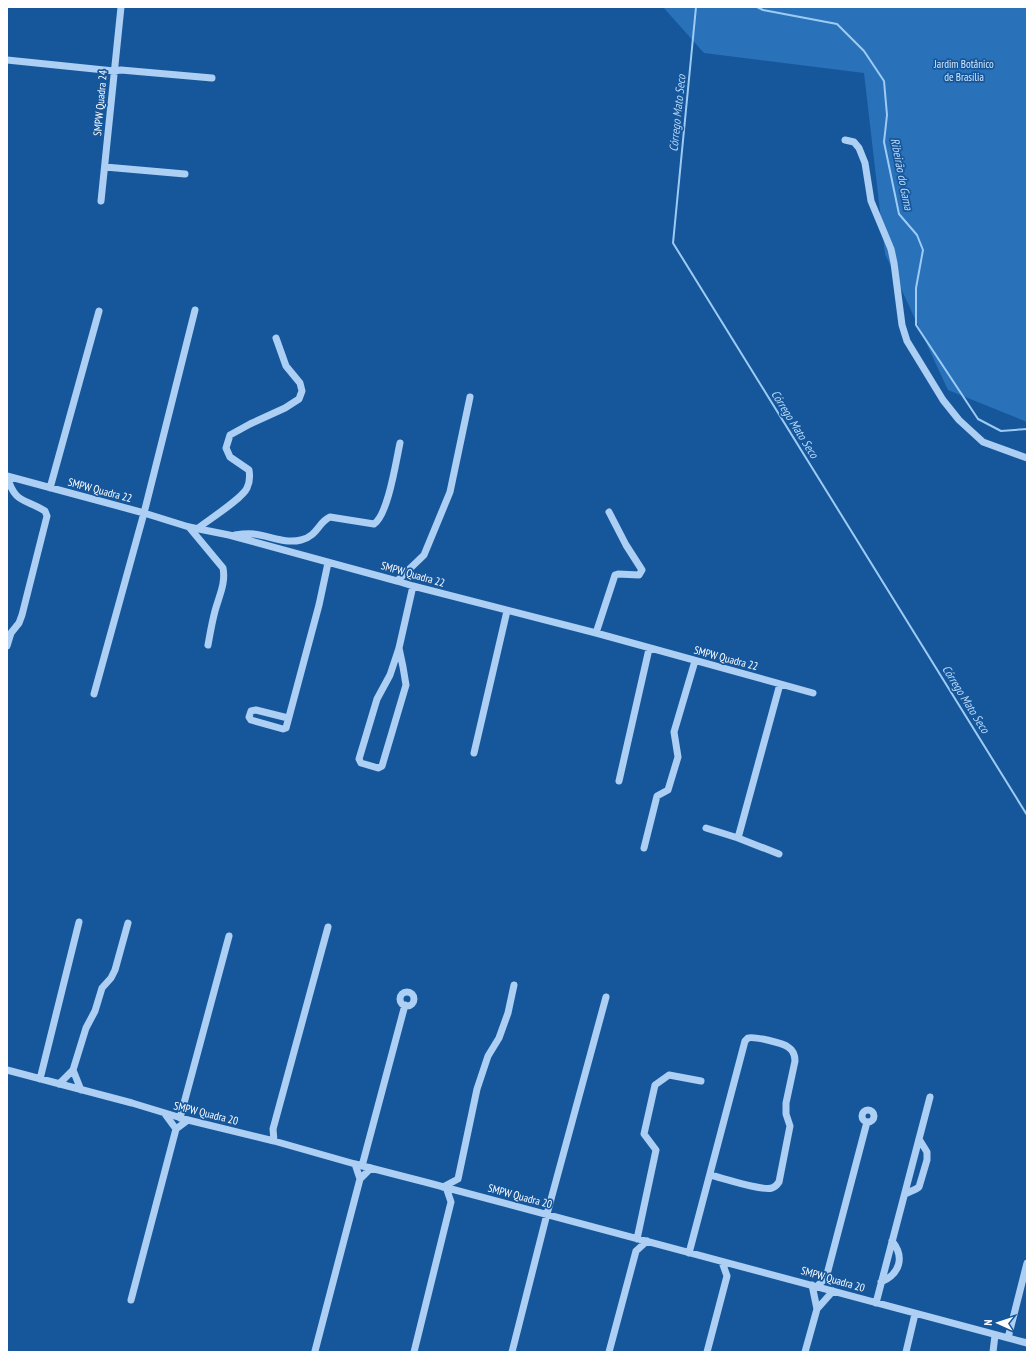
<svg xmlns="http://www.w3.org/2000/svg" width="1034" height="1359" font-family="'PT Sans Narrow',sans-serif">
<rect width="100%" height="100%" fill="#16579c"/>
<path fill="#2972b9" d="M663,7h364v415l-79,-32 -63,-136 -21,-181 -160,-20z"/>
<g fill="none" stroke-linecap="round" stroke-linejoin="round">
<path stroke="#9ecbf5" stroke-width="2" d="M696,7l-23,236 354,572
M757,7l6,3 74,14 27,27 20,30 3,34 -3,27 15,72 18,21 6,15 -7,38v37l62,94 23,12 26,-2"/>
<path stroke="#accff3" stroke-width="7" d="M7,60l107,11 7,-1 91,8
M845,140l9,2 5,6 6,15 6,38 20,48 3,14 8,62 5,16 36,59 16,20 24,22 44,16
M105,167l80,7
M101,201l20,-194
M7,476l137,37 45,14 40,8 168,46 16,5 183,47 217,60
M50,488l49,-177
M189,527l34,41c3,15 -4,28 -8,43 -3,11 -5,23 -7,34
M197,529c11,-9 45,-30 50,-41 3,-6 3,-12 2,-18l-19,-13 -4,-9 4,-13 20,-11 35,-16 14,-9 3,-8 -2,-8 -14,-17 -10,-28
M235,535c6,-1 13,-2 19,-1 16,2 31,10 47,6 17,-4 17,-18 29,-23l44,7c14,-9 22,-63 26,-81
M397,581l27,-26 26,-63 20,-95
M596,633l19,-58 3,-1 21,1 3,-5 -16,-25 -17,-33
M7,646l4,-13 8,-10 3,-8 25,-99 -2,-5c-21,-13 -30,-7 -38,-35
M399,648l4,19 3,18 -24,81 -4,2 -17,-5 -2,-4 18,-60 13,-24 9,-27 14,-62
M94,694l50,-181 51,-203
M288,718l-32,-8 -5,1 -2,6 2,3 32,9 3,-1 33,-123 9,-42
M474,753l33,-142
M619,781l30,-132
M706,828l32,10 41,16
M738,838l42,-154
M644,848l13,-52 11,-6 10,-33 -4,-25 21,-71
M400 999a7 7 0 1 1 14 0a7 7 0 1 1-14 0Z
M7,1070l125,33 56,17 86,21 81,23 70,18 602,161
M73,1070l8,20
M40,1079l39,-157
M59,1084l14,-14 13,-42 9,-17 7,-23 9,-10 4,-8 13,-47
M862 1116a6 6 0 1 1 12 0a6 6 0 1 1-12 0Z
M165,1114l11,15
M180,1118l49,-182
M274,1141l-1,-12 55,-202
M355,1164l5,15
M362,1166l43,-161
M443,1187l15,-8 19,-90 11,-33 11,-18 9,-25 6,-28
M905,1194l11,-5 3,-2 8,-27v-8l-8,-13
M637,1239l19,-89 -12,-16 11,-49 14,-10 32,6
M689,1253l56,-212 3,-3c6,-2 35,5 40,9 5,3 7,9 7,14l-9,42v11l4,12 -11,56c-2,3 -4,5 -7,6 -11,3 -49,-10 -62,-13
M881,1282c19,-8 24,-25 11,-41
M817,1286l9,-8 41,-156
M131,1300l45,-171 12,-9
M876,1303l54,-206
M817,1309l16,-18
M1008,1338l19,-75
M315,1351l45,-172 11,-11
M414,1352l37,-150 -5,-15
M512,1352l35,-138 59,-217
M609,1352l27,-101 11,-10
M707,1352l20,-76 -5,-14
M805,1352l12,-43 -5,-24
M906,1352l9,-38
M993,1352l2,-17"/>
</g>
<g text-anchor="middle" dominant-baseline="central" stroke-width="3.5" stroke-linejoin="round" paint-order="stroke">
<g font-size="11" fill="#d4e8fd" stroke="#16579c">
<text x="964" y="64">Jardim Botânico<tspan x="964" dy="13">de Brasília</tspan></text>
</g>
<g font-size="11" fill="#fff" stroke="#16579c">
<text transform="translate(100 103) rotate(-85)">SMPW Quadra 24</text>
<text transform="translate(100 490) rotate(15)">SMPW Quadra 22</text>
<text transform="translate(413 574) rotate(16)">SMPW Quadra 22</text>
<text transform="translate(726 658) rotate(15)">SMPW Quadra 22</text>
<text transform="translate(206 1113) rotate(14)">SMPW Quadra 20</text>
<text transform="translate(520 1196) rotate(15)">SMPW Quadra 20</text>
<text transform="translate(833 1279) rotate(16)">SMPW Quadra 20</text>
</g>
<g font-size="12" font-style="italic" fill="#b8d9f9" stroke="#16579c">
<text transform="translate(677 113) rotate(-84)">Córrego Mato Seco</text>
<text transform="translate(902 174) rotate(79)">Ribeirão do Gama</text>
<text transform="translate(795 424) rotate(58)">Córrego Mato Seco</text>
<text transform="translate(966 699) rotate(58)">Córrego Mato Seco</text>
</g>
</g>
<rect width="1034" height="1359" fill="none" stroke="#ffffff" stroke-width="16"/>
<g transform="translate(998 1323) rotate(273)" stroke="#16579c" stroke-width="3" paint-order="stroke">
<path d="M0-3L7 15L0 10L-7 15Z" fill="#ffffff"/>
<text y="-6" font-size="11" font-weight="bold" text-anchor="middle" fill="#ffffff">N</text>
</g>
</svg>
